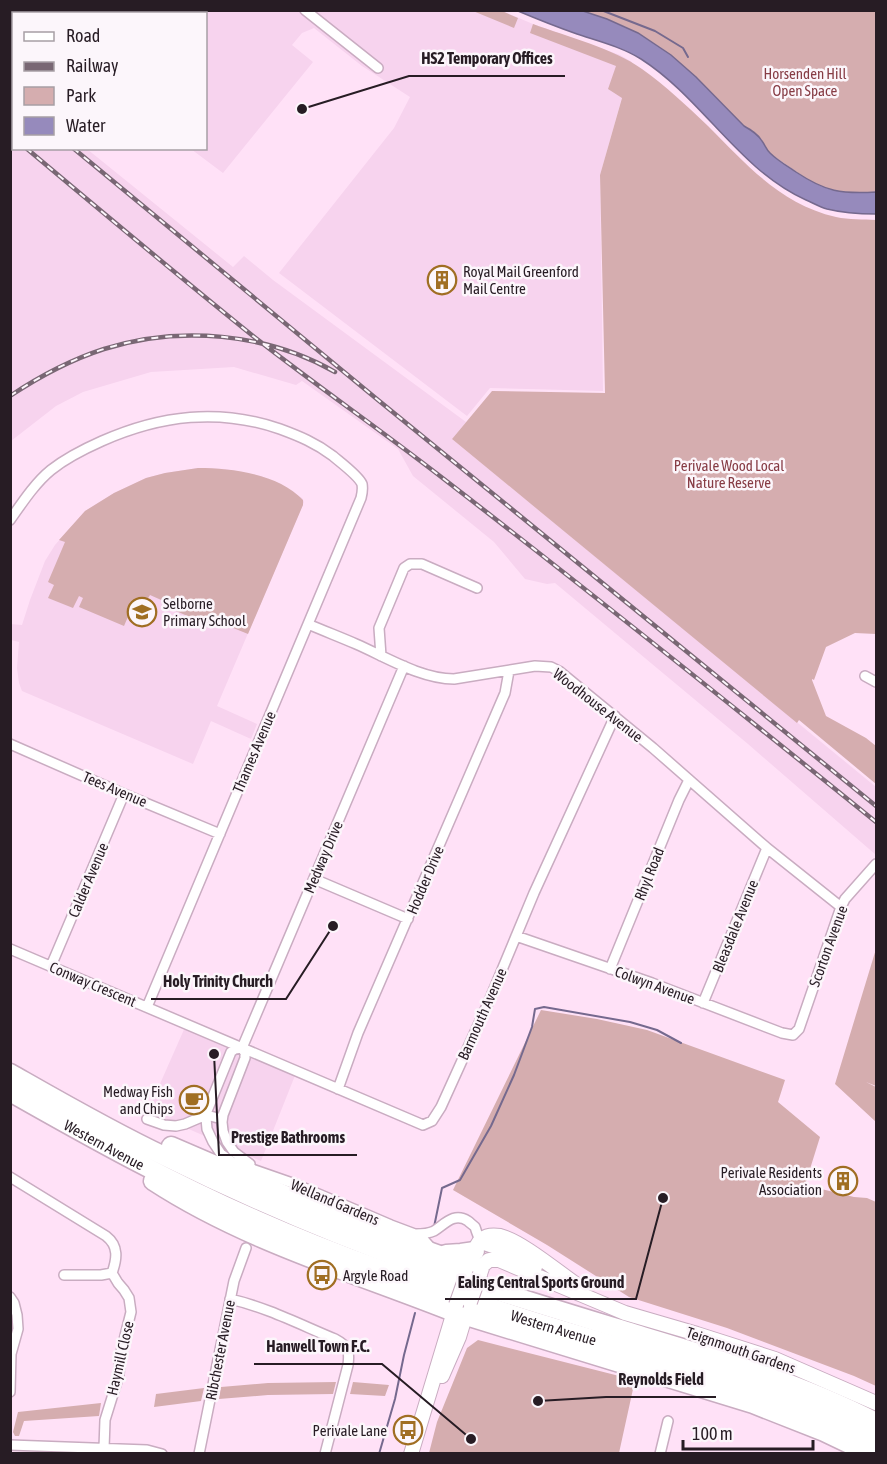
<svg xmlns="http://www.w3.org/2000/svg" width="887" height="1464" font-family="'Asap Condensed',sans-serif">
<rect width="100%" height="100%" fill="#ffe1f7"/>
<path fill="#f7d3ee" d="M10,11h492l31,13 87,31 12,7 -32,113 3,216 -113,-3 -23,28 -188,-143 115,-145 16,-31 -48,-31 -48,-38 -12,5 -10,12 21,17 -90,111 -32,-24 15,-1v-134h-192l-1,32 -2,-3z
M11,84l3,3v61l73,1 146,118 11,-11 29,24 193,142 -14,17 424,348v68l-128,-111 -193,-161 -8,1 -22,-5 -31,-37 -81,-66 -15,-27 -96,-68 -6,4 -62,-18 -83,5 -68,20 -27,14 -45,35z
M198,468l27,1 36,7 25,12 16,10 2,4 -87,204 40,18 -6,15 -40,-18 -18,43 -171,-73 -3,-8 -2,-15 2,-26 -8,-2 -1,-16 12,1 8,-25 15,-39 10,-16 30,-34 29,-18 32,-15 19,-5z
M186,1025l110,48 -35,88 -113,-50z"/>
<path fill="#d5adaf" d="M473,11h29l16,7 -4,10z
M583,11h293v181l-31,1 -13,-3 -18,-6 -46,-32 -7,-13 -9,-8 -8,-5c-33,-34 -64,-69 -105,-92 -17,-10 -37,-17 -56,-23z
M533,24c35,13 80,24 109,45 24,17 45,37 66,57 38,38 72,78 128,91 13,3 27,2 40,3v414l-21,-1 -29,14 -12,33 -2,-1v1l14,36 40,22 10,8v38l-77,-64 -2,3 -345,-284 40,-48 113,2 -5,-218 22,-77 -14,-9 8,-23 -86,-33z
M198,468c34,0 81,6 105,32v5l-55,129 -37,-15 -3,6 -32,-14 1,-4 -27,-12 -8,13 -9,-3 -9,21 -45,-19 4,-9 -4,-2 -6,12 -25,-10 6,-13 -6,-3 17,-40 -6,-2 26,-29 29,-18 32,-15 19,-5z
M876,949v137l-10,-4 10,5v35l-41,-38z
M541,1010l56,9 50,11 138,50 -7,22 42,35 -15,48 49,12 13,1 9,4v184l-22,-10 -127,-48 -98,-31 -82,-52 -94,-55z
M478,1340l157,40 -16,73h-190l8,-31 30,-74z
M336,1382l-3,12 -65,1 -49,4 2,-12 47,-4z
M353,1382l36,3 -4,11 -35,-2z
M204,1388l-3,13 -47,6 2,-13z
M101,1403l-2,13 -75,5 -5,15h-4l-2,-4 5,-20z"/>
<path fill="#968abc" stroke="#75698e" stroke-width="1.5" d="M518,11h65l24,8 31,14 33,22 25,22 48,49c7,4 14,8 18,15 3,4 4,8 8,12 7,7 17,13 26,19 30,20 45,22 80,20v22c-16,0 -33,-1 -49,-5 -7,-2 -14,-6 -21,-9 -67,-30 -104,-102 -165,-141 -19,-12 -43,-18 -64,-25 -20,-7 -40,-15 -59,-23z"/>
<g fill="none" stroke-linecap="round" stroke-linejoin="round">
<path stroke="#75698e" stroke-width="2" d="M601,10l54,21 28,17 5,9
M434,1227l8,-39 18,-8 31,-54 23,-51 18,-48 3,-18 9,-2 86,15 27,8 24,13
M379,1454l16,-55 9,-44 11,-42"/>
<g stroke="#c9acc1" stroke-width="12">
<path id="street" d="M305,10l73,58
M10,520c12,-17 25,-37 41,-50 15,-12 33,-21 51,-29 59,-26 117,-33 178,-12 19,7 36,14 53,27 7,6 26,20 29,28 1,5 0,10 -1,14l-214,509
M308,624c16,7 32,13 48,20 30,13 65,35 98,35l81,-13 16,1 8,4 94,77 114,100 74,59
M381,656l-2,-28 25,-60 6,-4h12l55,24
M865,676l11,6
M10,744l114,50 96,40
M314,879l94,40
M516,936l136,47 130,50 11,2 6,-6 42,-122 4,-8 31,-35
M10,949l413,176 9,-4 9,-14 48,-106 45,-108 81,-177
M51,966l73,-172
M610,969l69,-169 10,-20
M703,1003l64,-155
M242,1048l162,-382
M242,1048l-7,1 -4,3 -24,59 -1,7 1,11 6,13 8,12 11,8 63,22 96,41 24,9 9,6 7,8
M242,1048l3,5v5l-22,57 -1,7 1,9 4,11 7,10 16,12
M338,1089l20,-56 147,-340 4,-22
M147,1119l17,6 12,1 9,-2 21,-9 16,4
M10,1177l96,59c13,10 11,23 6,37l6,10 6,7 5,8 2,14 -11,44 -1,19 -14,45 -1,28
M415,1234c7,0 13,0 19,-3 11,-7 20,-19 34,-10 1,1 6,5 7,6 2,5 2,9 6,14
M64,1275h37l11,-2
M10,1297l4,6 3,12 1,14 -7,25 -1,38
M230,1299c36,8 71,26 105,40 13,7 15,11 13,26l-23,89
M10,1445l137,5 15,4
M199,1454l35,-173 12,-33
M660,1454l8,-33"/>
</g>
<g stroke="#c9acc1" stroke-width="16">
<path id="secondary" d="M481,1241l3,2 26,9 25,15
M472,1260c2,-7 4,-16 10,-21 5,-4 12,-4 18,-3 23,6 59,37 80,51
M480,1274l3,-9 6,-5h10l126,53 72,21 78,25 101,44
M442,1376l17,-39 9,-30
M411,1454l45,-149"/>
</g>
<g stroke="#c9acc1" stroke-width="21">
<g id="highway">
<path d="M10,1073c51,29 101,58 154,83 83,41 168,78 255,109 74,26 149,48 224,71 80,24 159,48 233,86"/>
<path id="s1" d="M10,1092c81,46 162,91 247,128 81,36 166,65 251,93 124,41 253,66 368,128"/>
<path d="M171,1146l182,78 117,42"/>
<path d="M153,1181c92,60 199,91 300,131"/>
<path d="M446,1254l15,-1 14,-2"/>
<path d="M466,1316l287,88 71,28 46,22"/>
</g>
</g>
<use href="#street" stroke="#fff" stroke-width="9"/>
<use href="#secondary" stroke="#fff" stroke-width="14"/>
<use href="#highway" stroke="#fff" stroke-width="18"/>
<g stroke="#796774" stroke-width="4.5">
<path id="rail" d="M10,91l4,2
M10,127l4,2
M26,148c75,63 150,126 227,188 64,50 132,97 196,147 144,111 286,225 427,339
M73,148l305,252 498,406
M10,396c30,-20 60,-36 94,-47 75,-24 163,-16 231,23"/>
</g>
<use href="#rail" stroke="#fcf6fb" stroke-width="2" stroke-dasharray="7" stroke-linecap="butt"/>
<g stroke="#c9acc1" stroke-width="16" stroke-linecap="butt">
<path id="secondary-bridge" d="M470,1302l10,-28
M456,1305l10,-28"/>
</g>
<use href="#secondary-bridge" stroke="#fff" stroke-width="14"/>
</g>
<defs>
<g id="building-ring" transform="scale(1.5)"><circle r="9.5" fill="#fcf6fb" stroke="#a06e23" stroke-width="1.5"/><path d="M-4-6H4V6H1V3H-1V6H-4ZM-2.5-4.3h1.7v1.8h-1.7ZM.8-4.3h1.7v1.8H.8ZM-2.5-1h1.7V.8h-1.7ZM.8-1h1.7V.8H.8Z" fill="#a06e23"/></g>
<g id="school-ring" transform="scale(1.5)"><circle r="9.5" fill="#fcf6fb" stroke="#a06e23" stroke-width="1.5"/><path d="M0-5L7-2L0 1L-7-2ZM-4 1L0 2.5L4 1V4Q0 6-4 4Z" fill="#a06e23"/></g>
<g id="cafe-ring" transform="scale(1.5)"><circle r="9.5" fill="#fcf6fb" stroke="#a06e23" stroke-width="1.5"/><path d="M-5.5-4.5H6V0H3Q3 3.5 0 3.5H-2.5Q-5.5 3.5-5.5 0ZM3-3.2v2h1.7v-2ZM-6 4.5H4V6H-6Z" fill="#a06e23"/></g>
<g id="bus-ring" transform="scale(1.5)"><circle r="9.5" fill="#fcf6fb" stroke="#a06e23" stroke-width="1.5"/><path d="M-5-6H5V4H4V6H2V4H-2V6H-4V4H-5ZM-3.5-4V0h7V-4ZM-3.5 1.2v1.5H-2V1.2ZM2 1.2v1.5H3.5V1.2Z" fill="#a06e23"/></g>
</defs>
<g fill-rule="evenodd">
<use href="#building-ring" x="442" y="280"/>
<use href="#school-ring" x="142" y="612"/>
<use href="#cafe-ring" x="194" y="1100"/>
<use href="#building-ring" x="843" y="1181"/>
<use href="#bus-ring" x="322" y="1275"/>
<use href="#bus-ring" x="408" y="1430"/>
</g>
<g text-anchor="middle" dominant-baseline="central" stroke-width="5" stroke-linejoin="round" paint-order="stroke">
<g font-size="15" fill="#873c45" stroke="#fcf6fb">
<text x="805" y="73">Horsenden Hill<tspan x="805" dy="17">Open Space</tspan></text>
<text x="729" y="465">Perivale Wood Local<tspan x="729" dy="17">Nature Reserve</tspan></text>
</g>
<g font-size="15" fill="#271c24" stroke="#fcf6fb" text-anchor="start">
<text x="463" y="271">Royal Mail Greenford<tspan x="463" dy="17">Mail Centre</tspan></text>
<text x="163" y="603">Selborne<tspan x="163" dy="17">Primary School</tspan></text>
<text x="173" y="1091" text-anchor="end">Medway Fish<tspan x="173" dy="17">and Chips</tspan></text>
<text x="822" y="1172" text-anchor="end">Perivale Residents<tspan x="822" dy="17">Association</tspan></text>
<text x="343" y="1275">Argyle Road</text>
<text x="387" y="1430" text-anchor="end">Perivale Lane</text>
</g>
<g font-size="15" fill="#271c24" stroke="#fcf6fb">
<text transform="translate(598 705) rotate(38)">Woodhouse Avenue</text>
<text transform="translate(254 752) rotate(-67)">Thames Avenue</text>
<text transform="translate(115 789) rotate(23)">Tees Avenue</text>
<text transform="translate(323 857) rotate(-67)">Medway Drive</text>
<text transform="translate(649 874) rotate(-68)">Rhyl Road</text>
<text transform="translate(88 880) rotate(-67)">Calder Avenue</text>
<text transform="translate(425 880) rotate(-67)">Hodder Drive</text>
<text transform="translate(735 926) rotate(-68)">Bleasdale Avenue</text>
<text transform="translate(828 946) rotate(-70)">Scorton Avenue</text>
<text transform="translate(93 984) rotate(23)">Conway Crescent</text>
<text transform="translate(655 985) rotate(20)">Colwyn Avenue</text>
<text transform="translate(482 1014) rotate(-66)">Barmouth Avenue</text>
<text stroke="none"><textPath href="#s1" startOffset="108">Western Avenue</textPath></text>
<text transform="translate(335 1202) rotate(23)">Welland Gardens</text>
<text stroke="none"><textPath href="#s1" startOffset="594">Western Avenue</textPath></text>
<text transform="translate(220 1350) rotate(-79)">Ribchester Avenue</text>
<text transform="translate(741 1350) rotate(19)">Teignmouth Gardens</text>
<text transform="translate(120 1358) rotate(-77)">Haymill Close</text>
</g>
</g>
<path fill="none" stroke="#271c24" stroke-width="2" d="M302 109L409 76H565M333 926L286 999H151M214 1054L219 1155H357M663 1198L636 1299H445M471 1439L382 1364H254M538 1401L606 1397H716"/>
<g fill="#271c24" stroke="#fcf6fb" stroke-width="2">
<circle cx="302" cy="109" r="6"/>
<circle cx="333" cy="926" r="6"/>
<circle cx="214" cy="1054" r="6"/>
<circle cx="663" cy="1198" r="6"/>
<circle cx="471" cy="1439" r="6"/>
<circle cx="538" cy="1401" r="6"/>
</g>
<g font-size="16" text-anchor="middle" font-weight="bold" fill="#271c24" stroke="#fcf6fb" stroke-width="5" stroke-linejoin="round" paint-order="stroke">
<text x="487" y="64">HS2 Temporary Offices</text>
<text x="218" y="987">Holy Trinity Church</text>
<text x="288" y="1143">Prestige Bathrooms</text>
<text x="541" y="1288">Ealing Central Sports Ground</text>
<text x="318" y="1352">Hanwell Town F.C.</text>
<text x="661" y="1385">Reynolds Field</text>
</g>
<rect width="887" height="1464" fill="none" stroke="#271c24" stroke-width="24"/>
<rect x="12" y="12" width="195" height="138" fill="#fcf6fb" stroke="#a79fa5" stroke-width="1.5"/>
<rect x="24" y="32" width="30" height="9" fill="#ffffff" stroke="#a79fa5" stroke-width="1.5"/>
<text x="66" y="42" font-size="18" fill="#271c24">Road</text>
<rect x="24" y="62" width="30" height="9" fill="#796774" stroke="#a79fa5" stroke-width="1.5"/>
<text x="66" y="72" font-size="18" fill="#271c24">Railway</text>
<rect x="24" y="87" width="30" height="18" fill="#d5adaf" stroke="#a79fa5" stroke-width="1.5"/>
<text x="66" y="102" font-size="18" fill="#271c24">Park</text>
<rect x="24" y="117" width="30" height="18" fill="#968abc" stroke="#a79fa5" stroke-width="1.5"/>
<text x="66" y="132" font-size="18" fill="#271c24">Water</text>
<path d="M683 1440v9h130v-9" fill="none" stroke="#271c24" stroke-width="3"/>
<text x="692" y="1440" font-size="18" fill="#271c24" stroke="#fcf6fb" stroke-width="4.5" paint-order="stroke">100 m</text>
</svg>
